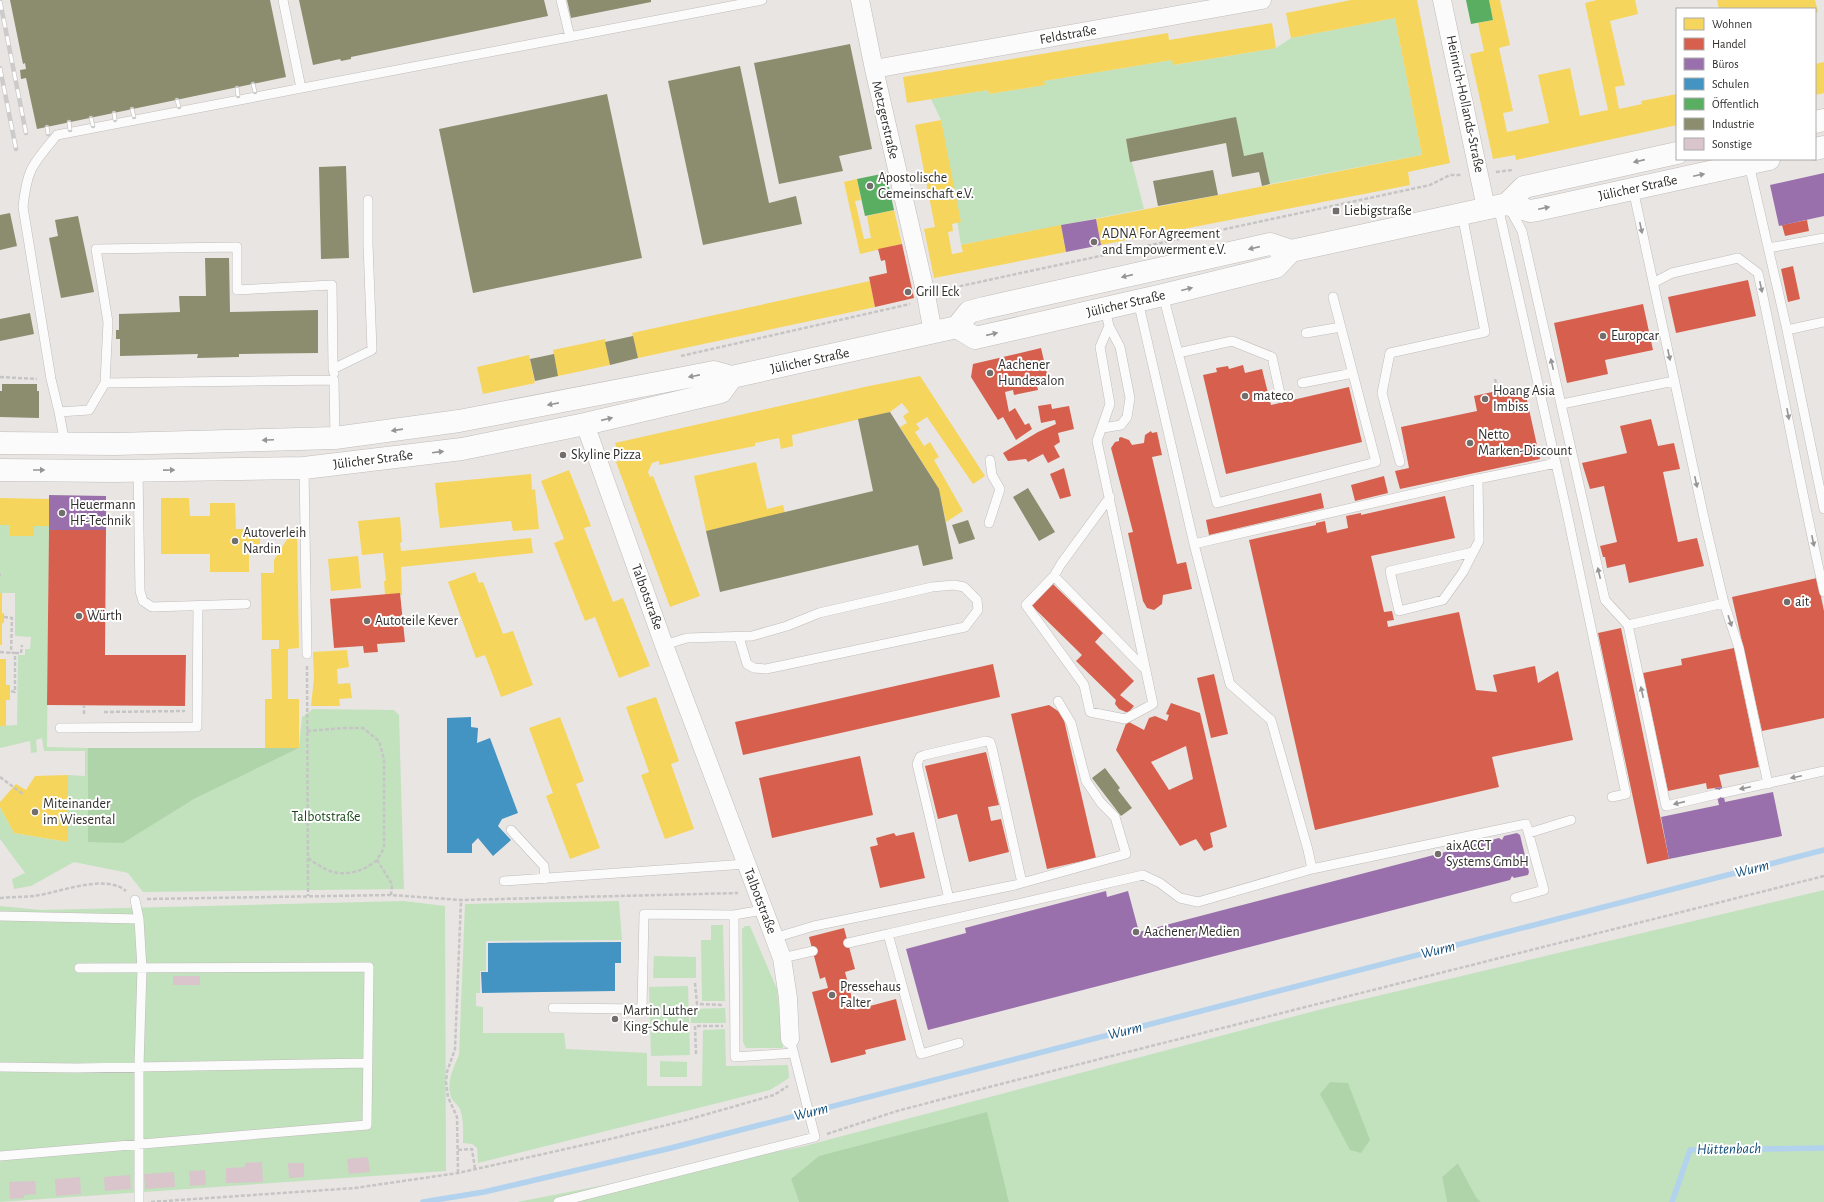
<svg xmlns="http://www.w3.org/2000/svg" width="1824" height="1202" font-family="'Alegreya Sans',sans-serif">
<rect width="100%" height="100%" fill="#e9e5e3"/>
<path fill="#c2e2be" d="M1395,18l27,137 -152,29 -7,-31 -19,3 -23,-36 -95,19 18,70 -183,36 -20,-125 -10,-21 57,-9 1,4 56,-9 -1,-4 128,-21 2,5 102,-17 15,-10z
M0,525h10v11h24v-10h15l-2,221 41,1v94h35l71,-43 105,-51 3,-31 11,-8 81,1 5,5 5,174 -261,3 -15,-19 -54,-11 -43,24 -17,3 -2,-10 13,-6 -25,-34v-32l14,26 54,9v-67l17,1v-25h-41l-2,-13 -6,2 1,12 -6,1 -1,-12 -30,7v-22l17,-1 1,-70h7v-6h5l1,-12 -16,-1v-43h-15z
M1824,890v312h-343l-5,-5 -18,-34 -16,14 5,25h-438l-2,-10 -216,-13 8,23h-282l284,-55 521,-138z
M404,901l41,5 1,265 -446,31v-296l41,4z
M619,901l3,39 -136,1v30h-6v22h-4v13l7,1v26h81l2,16 81,4v33h55l1,-56 22,-1 1,37 62,-1 1,13 -19,12 -292,73 -1,-15 -5,-4 -9,-1c0,-11 1,-23 -3,-34 -2,-4 -7,-7 -9,-12 -5,-15 2,-28 8,-42l6,-151z
M711,925h12l2,76h-23l-1,-61h10z
M745,926h5l27,63 6,59h-37l-3,-6 -1,-113z
M654,956l42,1v21h-43z
M688,986l2,69 -39,1 -2,-69z
M725,1008l1,15h-35v-14z
M660,1061l27,1v15h-27z"/>
<path fill="#afd4aa" d="M88,748h211l-105,51 -71,44 -35,-1z
M1330,1082l18,1 22,57 -9,13 -11,-3 -30,-56z
M987,1112l22,90h-210l-8,-23 28,-23z
M1458,1163l18,34 5,5h-34l-5,-25z"/>
<path fill="#f6d55c" d="M1351,0h66l33,163 -42,9 2,13 -309,60 -5,-26 326,-64 -27,-137 -104,20 -5,-25z
M1489,0h11l10,45 -11,3 14,63 -10,2 4,19 42,-9 -11,-48 32,-7 10,48 28,-6 -23,-107 12,-3h38l3,14 -28,7 15,64 -10,2 4,22 23,-5 -1,-3 36,-7v31l-161,35 -1,-5 -22,4 -23,-105 14,-3 -6,-28 15,-3z
M1717,0h98l3,12 -3,1v-4h-96z
M1272,23l4,25 -103,17 -1,-5 -128,21 1,4 -56,9 -1,-4 -81,13 -4,-26 265,-44 1,7z
M1824,62v31l-9,2v-31z
M941,120l20,102 -9,2 1,7 -5,1 4,22 11,-2 -2,-7 100,-20 5,27 -132,26 -10,-49 11,-2 -20,-102z
M857,179l4,21 -6,1 9,38 7,-1 -4,-22 27,-6 8,34 -42,10 -16,-72z
M870,281l5,26 -237,51 -6,-25z
M605,339l5,26 -52,11 -5,-26z
M529,355l6,28 -52,11 -6,-27z
M920,376l65,100 -12,8 -46,-67 -11,7 4,5 -5,3 9,14 6,-4 9,15 -5,3 29,51 -17,11 -7,-33 -39,-62 7,-4 -4,-7 6,-4 -7,-9 -12,9 -98,23 1,11 -12,3 -2,-11 -24,5v3l-96,19v-4l-7,2 -4,9 2,5 3,-1 47,120 -30,11 -54,-145 5,-2 -6,-17 254,-57z
M756,462l11,47 16,-4 2,8 -79,18 -12,-55z
M569,470l22,56 -7,2 29,74 10,-4 27,68 -31,12 -24,-61 -10,4 -31,-78 10,-4 -23,-58z
M531,474l1,16 3,-1 4,40 -26,2 -2,-10 -71,7 -5,-45z
M0,498l49,1v27h-15v10h-24v-11h-10z
M161,498h28l1,18h20v-13h25l1,26h24v24h-11v19h-39v-18h-49z
M400,517l2,25 -2,1 1,8 130,-13 2,15 -132,14 1,28h-2v-2l-15,2 -1,-14h2l-3,-28 -21,2 -4,-34z
M294,528h3l2,120 -11,1v50h11v49h-34v-49h7l-1,-50h8v-9h-17l-1,-67h13v-13z
M358,556l3,32 -30,3 -3,-32z
M475,572l4,11 4,-1 20,52 10,-3 20,54 -32,12 -16,-42 -9,3 -28,-76z
M0,593h2v20h2v10h-2v22h-2z
M347,650l2,17 -12,2 1,15 12,-1 2,15 -13,1 1,7h-29l3,-28 -1,-26z
M0,659h6v26h4v15h-4v26h-6z
M656,697l23,64 -8,3 23,65 -29,10 -24,-64 8,-3 -23,-65z
M560,717l24,64 -8,3 24,64 -30,11 -24,-63 7,-3 -24,-65z
M68,775v67l-54,-9 -14,-26v-5l16,-18 10,6 9,-14z"/>
<path fill="#d6604d" fill-rule="evenodd" d="M1807,220l2,11 -24,5 -3,-11z
M902,244l12,54 -39,9 -6,-30 18,-4 -2,-13 -4,1 -3,-12z
M1793,266l7,33 -12,3 -7,-33z
M1748,280l8,36 -80,17 -8,-36z
M1643,304l10,46 -48,10 3,14 -41,9 -13,-60z
M1041,348l7,30 -12,3 2,9 -24,5 -1,-5 -8,2 4,20 6,-4 10,17 4,-2 3,6 -16,11 -13,-23 -5,3 -27,-43 2,-13z
M1243,365l2,8 17,-4 9,36 78,-18 13,55 -136,32 -23,-99 14,-3 -1,-4 12,-2 1,3z
M1506,389l1,6 18,-4 15,68 -140,30 -5,-18 14,-3 -8,-41 76,-16 -3,-15z
M1051,404l1,5 17,-3 5,23 -16,4 2,9 -6,4 6,11 -12,6 -5,-9 -15,8 -2,-3 -18,2 -5,-8 35,-21 18,-8 -1,-4 -14,3 -3,-17z
M1651,419l7,27 16,-3 6,26 -17,3 15,70 19,-4 7,28 -75,17 -4,-19 -18,4 -2,-11h-2l-3,-11 17,-4 -13,-56 -14,3 -8,-26 45,-10 -7,-27z
M1151,431l1,2 5,-1 5,23 -10,2 25,107 9,-2 6,27 -29,6 -1,9 -8,6 -7,-2 -4,-7 -15,-68 5,-1 -22,-84 4,-6 4,-1v-3l2,-1 8,3 3,5 12,-2 1,-8z
M1064,468l7,28 -11,3 -10,-25z
M1384,476l4,17 -33,8 -4,-16z
M1321,493l3,15 -115,27 -3,-15z
M1445,496l10,42 -84,18 13,56 8,-1 2,9 -7,1 1,6 71,-15 17,78 21,2 -4,-17 42,-9 3,17 20,-12 15,69 -81,17 7,30 -184,43 -66,-290 67,-15v-2l9,-2 2,12 21,-5 -2,-12 15,-3v2z
M49,530h57l-1,125h81l-1,51 -138,-1z
M1817,578l7,33v107l-62,13 -30,-134z
M1053,584l50,49 -8,9 39,39 -14,14 14,11 -6,7 -9,-4 -4,-5 1,-4 -40,-39 6,-6 -51,-50z
M400,593l5,49 -28,2 1,8 -14,1 -1,-7 -29,2 -4,-49z
M1621,628l48,231 -22,5 -49,-231z
M1734,648l25,119 -40,8 3,12 -15,2 -1,-6 -38,8 -25,-118 39,-8 -1,-6z
M993,664l7,33 -257,58 -8,-33z
M1214,674l14,60 -17,4 -14,-60z
M1171,703l29,10 27,114 -17,6 3,14 -9,4 -8,-12 -16,7 -64,-96 11,-29 17,9 5,-12 6,-2 12,5 2,-6 -3,-1zM1186,746l7,33 -24,11 -18,-28z
M1049,705l9,6 6,9 32,138 -49,11 -36,-155z
M986,752l13,53 -11,2 3,14 10,-2 8,33 -40,10 -12,-48 -19,5 -13,-53z
M860,756l13,59 -101,23 -13,-60z
M914,832l11,46 -45,10 -10,-41 8,-2 -2,-7 18,-5 2,3z
M844,928l11,41 -10,3 10,38 41,-11 10,41 -41,10 1,4 -35,9 -19,-71 16,-4 -3,-11 -5,2 -11,-42z"/>
<path fill="#9970ab" d="M1824,173v43l-45,10 -9,-41z
M1096,219l5,26 -35,7 -5,-27z
M49,495l57,1v34h-57z
M1722,787l3,15 48,-10 9,44 -113,23 -8,-42 58,-12 -4,-17z
M1517,833l3,2 9,37 -1,3 -14,3 -2,-2 -2,4 -582,150 -22,-81 60,-16 -1,-5 141,-37 1,6 21,-6 11,41 360,-94 3,2 2,-4z"/>
<path fill="#4393c3" d="M471,717v10l7,1 -1,15 13,-5 28,75 -16,6 -4,7 13,14 -18,16 -15,-18 -6,6v9h-25v-135z
M621,942v21h-6v28l-133,2 -1,-21h7v-29z"/>
<path fill="#5aae61" d="M1466,0h23l4,20 -22,4z
M886,173l8,37 -29,6 -8,-37z"/>
<path fill="#8c8c6e" d="M10,0h260l16,77 -249,52 -11,-51 -5,1 -1,-9 6,-1 -1,-6 -2,1z
M299,0h245l4,16 -197,41v2l-10,2 -1,-2 -27,6z
M567,0h84v2l-80,16z
M850,44l22,105 -33,7 4,15 -64,13 -25,-121z
M740,66l29,137 27,-7 6,28 -99,21 -35,-164z
M607,94l35,164 -169,35 -34,-164z
M1236,117l8,39 19,-4 7,32 -8,2 -3,-14 -27,5 -6,-34 -96,19 -4,-23z
M346,166l3,92 -28,1 -2,-92z
M1213,170l5,25 -60,11 -5,-25z
M10,213l7,33 -17,4v-35z
M78,216l16,76 -33,6 -12,-60 9,-2 -3,-16z
M205,258h24l1,54 88,-2v43l-79,1v3l-42,1 1,-4 -78,2v-17h-4v-9h3v-16l61,-2 -1,-16h27z
M30,313l4,21 -34,7v-22z
M633,336l5,22 -28,7 -5,-23z
M554,354l4,22 -23,5 -5,-22z
M2,384h35v7h2v27l-39,-1v-26h2z
M890,412l49,77 14,70 -30,7 -5,-21 -198,47 -14,-61 167,-40 -15,-72z
M1028,488l27,44 -16,9 -26,-44z
M968,520l7,19 -16,5 -7,-19z
M1105,768l15,20 -2,2 14,18 -11,8 -29,-38z"/>
<g fill="none" stroke-linecap="round" stroke-linejoin="round">
<path stroke="#b2d2ee" stroke-width="5.5" d="M423,1202l61,-10 187,-44 1153,-298
M1672,1202l18,-52 134,-2"/>
</g>
<path fill="#d9c5cb" d="M173,976h27v9h-27z
M368,1157l2,15 -21,2 -2,-15z
M262,1162l1,20 -37,1v-15l19,-1v-4z
M288,1163h16v14l-15,1z
M205,1170l1,15 -16,1 -1,-15z
M174,1172l1,15 -30,2 -1,-15z
M130,1175l1,14 -26,2 -1,-14z
M80,1177l1,17 -25,2 -1,-17z
M35,1181l1,13 -12,1v3l-14,1 -1,-17z"/>
<g fill="none" stroke-linecap="round" stroke-linejoin="round">
<g stroke="#bfbcba" stroke-width="10">
<path id="service" d="M283,0l18,88
M561,0l9,37
M1749,164l38,166 37,-8
M1633,189l73,338 18,76 15,45 29,136
M1498,206l68,302 60,286 -14,3
M1509,207l13,24 83,369 23,25 38,181 51,-12
M1768,248l56,-10
M1653,283l19,-10 66,-15 20,15c23,106 42,213 66,319
M1163,295l54,208 159,-41 -43,-165
M1138,301l56,243 36,140 41,36 37,130 4,19
M1105,309l4,17 -9,21 10,57 -13,37 56,263 -28,15 -35,-7 -6,-27 -58,-80 28,-29 7,-12 49,-67
M1787,330l37,179
M1306,333l35,-6
M1178,353l54,-12 40,16 9,41
M334,373l-1,-4 39,-19 -4,-106v-44
M105,383l3,-61 -12,-73 141,-2v43l95,-5 1,84
M1302,383l51,-10
M1562,404l112,-23
M59,412l-8,-33 -28,-172c4,-39 10,-43 34,-72l705,-135
M1103,428l18,-3 6,-8 3,-19 -10,-51 -11,-21
M65,444l-6,-32 30,-2 16,-27 229,-3 1,58
M1400,462l-18,-69 8,-40 95,-21 -23,-118
M304,468l3,186
M138,471l2,120 3,10 9,6 94,-3
M989,523l11,-34 -8,-14 -2,-15
M1194,544l284,-65 78,-16
M1473,552l-83,19 9,40 44,-11 20,-28 16,-31 -1,-62
M1054,576l91,93
M1628,625l96,-22
M664,645l23,-7 65,-2 35,-10 32,-13 113,-26 22,-2 10,2 13,13 1,10 -13,17 -199,42 -12,-1 -7,-4 -8,-27
M60,728l137,-1 1,-121
M1723,793l101,-22
M511,830l33,36 1,13
M1529,833l42,-13
M504,881l242,-17
M949,899l-32,-135 3,-7 5,-2 61,-14 4,1 2,6 30,135
M135,900l4,19 3,50 -3,97v136
M734,915l1,142 58,-4
M0,916l139,3
M774,938l40,-12 201,-41 111,-31 -11,-37 -14,-14 -15,-22 -15,-58 -13,-22
M848,943l40,-9
M782,958l31,-7
M553,1008l89,1 2,-95 90,1 29,-5
M959,1043l-38,11 -33,-120 255,-59 17,8 20,15 18,4 114,-33 214,-45 18,66 -29,8
M0,1067l76,1 292,-5
M0,1156l367,-31 2,-158 -290,1
M558,1202l257,-65 -25,-98"/>
</g>
<g stroke="#bfbcba" stroke-width="19">
<path id="minor" d="M860,0l14,69 52,226 7,38
M1442,0l44,208
M874,69l388,-69
M585,424l79,221 118,313 6,40 2,41"/>
</g>
<g stroke="#bfbcba" stroke-width="23">
<path id="secondary" d="M1815,122l9,-2
M1815,149l9,-2
M1507,204l23,7 7,-1 232,-51
M957,327l18,11 188,-43 113,-28 15,-16
M0,443l115,1 220,-6 124,-17 255,-49 18,5 225,-50 12,-15 15,-4 286,-64 21,7 207,-45 9,-2 17,-17 153,-34
M0,470l115,1 189,-3 158,-19 123,-25 136,-32 11,-15"/>
</g>
<path stroke="#c6c5c5" stroke-width="2.5" stroke-dasharray="4 2" stroke-linecap="butt" d="M1496,172l17,-2
M942,290l488,-105 20,-10h12
M681,356l229,-52
M0,377l37,2
M1495,379l3,12
M0,575h1
M4,617l8,1 -1,35
M0,652l15,1v39l-5,-1
M15,653h6l1,-8
M307,666l1,230
M104,712l81,-1
M84,714v-9
M307,731l36,-3h20l16,13 5,18v89l-7,12 15,24 -1,11
M0,777l23,17
M308,858c7,5 17,12 25,14 16,4 32,-2 44,-12
M0,898c11,-1 23,-1 34,-2 24,-3 71,-23 92,-5
M147,899l244,-4 70,5 277,-7
M695,983l2,21 25,1
M696,1054l-1,-28h28
M827,1134l70,-23 92,-24 835,-211
M458,1150l14,-1 3,20
M458,1173l-1,-56 -9,-20 -2,-15 1,-10 8,-23 6,-149
M151,1202l204,-14 103,-15 148,-33 77,-19 91,-26 14,-9"/>
<use href="#service" stroke="#fcfbfb" stroke-width="9"/>
<use href="#minor" stroke="#fcfbfb" stroke-width="18"/>
<use href="#secondary" stroke="#fcfbfb" stroke-width="22"/>
<g stroke="#cccbca" stroke-width="4.5">
<path id="rail" d="M0,1l26,132
M0,68l16,81
M253,84l2,8
M237,88l1,8
M177,100l2,7
M132,109l2,8
M114,113l1,7
M91,118l2,8
M69,122l1,8
M47,127l1,7"/>
</g>
<use href="#rail" stroke="#fff" stroke-width="3" stroke-dasharray="9" stroke-linecap="butt"/>
</g>
<defs><path id="oneway-solid" d="M-6-.8H1V-3.2L6.5 0L1 3.2V.8H-6Z"/></defs>
<g fill="#969494">
<use href="#oneway-solid" transform="translate(1639 161) rotate(167)"/>
<use href="#oneway-solid" transform="translate(1699 175) rotate(-12)"/>
<use href="#oneway-solid" transform="translate(1544 208) rotate(-12)"/>
<use href="#oneway-solid" transform="translate(1641 228) rotate(78)"/>
<use href="#oneway-solid" transform="translate(1254 248) rotate(167)"/>
<use href="#oneway-solid" transform="translate(1127 276) rotate(167)"/>
<use href="#oneway-solid" transform="translate(1761 287) rotate(78)"/>
<use href="#oneway-solid" transform="translate(1187 289) rotate(-14)"/>
<use href="#oneway-solid" transform="translate(992 334) rotate(-13)"/>
<use href="#oneway-solid" transform="translate(1669 355) rotate(78)"/>
<use href="#oneway-solid" transform="translate(1552 364) rotate(-103)"/>
<use href="#oneway-solid" transform="translate(694 376) rotate(169)"/>
<use href="#oneway-solid" transform="translate(553 404) rotate(169)"/>
<use href="#oneway-solid" transform="translate(1788 414) rotate(79)"/>
<use href="#oneway-solid" transform="translate(607 419) rotate(-13)"/>
<use href="#oneway-solid" transform="translate(397 430) rotate(172)"/>
<use href="#oneway-solid" transform="translate(268 440) rotate(178)"/>
<use href="#oneway-solid" transform="translate(438 452) rotate(-7)"/>
<use href="#oneway-solid" transform="translate(39 470)"/>
<use href="#oneway-solid" transform="translate(169 470) rotate(-1)"/>
<use href="#oneway-solid" transform="translate(1696 482) rotate(78)"/>
<use href="#oneway-solid" transform="translate(1813 541) rotate(78)"/>
<use href="#oneway-solid" transform="translate(1599 573) rotate(-103)"/>
<use href="#oneway-solid" transform="translate(1730 621) rotate(72)"/>
<use href="#oneway-solid" transform="translate(1642 692) rotate(-102)"/>
<use href="#oneway-solid" transform="translate(1796 777) rotate(168)"/>
<use href="#oneway-solid" transform="translate(1745 788) rotate(168)"/>
<use href="#oneway-solid" transform="translate(1679 803) rotate(167)"/>
</g>
<g fill="#716e6c" stroke="#fff" stroke-width="1.5">
<circle cx="870" cy="186" r="4"/>
<rect x="1332" y="207" width="8" height="8" rx="2"/>
<circle cx="1094" cy="242" r="4"/>
<circle cx="908" cy="292" r="4"/>
<circle cx="1603" cy="336" r="4"/>
<circle cx="990" cy="373" r="4"/>
<circle cx="1245" cy="396" r="4"/>
<circle cx="1485" cy="399" r="4"/>
<circle cx="1470" cy="443" r="4"/>
<circle cx="563" cy="455" r="4"/>
<circle cx="62" cy="513" r="4"/>
<circle cx="235" cy="541" r="4"/>
<circle cx="1787" cy="602" r="4"/>
<circle cx="79" cy="616" r="4"/>
<circle cx="367" cy="621" r="4"/>
<circle cx="35" cy="812" r="4"/>
<circle cx="1438" cy="854" r="4"/>
<circle cx="1136" cy="932" r="4"/>
<circle cx="832" cy="995" r="4"/>
<circle cx="615" cy="1019" r="4"/>
</g>
<g text-anchor="middle" dominant-baseline="central" stroke-width="4" stroke-linejoin="round" paint-order="stroke">
<g font-size="14" fill="#302e2c" stroke="#fff">
<text transform="translate(1068 35) rotate(-10)">Feldstraße</text>
<text transform="translate(1465 104) rotate(78)">Heinrich-Hollands-Straße</text>
<text transform="translate(885 120) rotate(77)">Metzgerstraße</text>
<text transform="translate(1638 188) rotate(-12)">Jülicher Straße</text>
<text transform="translate(1126 304) rotate(-13)">Jülicher Straße</text>
<text transform="translate(810 361) rotate(-12)">Jülicher Straße</text>
<text transform="translate(373 460) rotate(-7)">Jülicher Straße</text>
<text transform="translate(647 597) rotate(70)">Talbotstraße</text>
<text transform="translate(760 901) rotate(69)">Talbotstraße</text>
</g>
<g font-size="14" fill="#302e2c" stroke="#fff" text-anchor="start">
<text x="878" y="178">Apostolische<tspan x="878" dy="16">Gemeinschaft e.V.</tspan></text>
<text x="1344" y="211">Liebigstraße</text>
<text x="1102" y="234">ADNA For Agreement<tspan x="1102" dy="16">and Empowerment e.V.</tspan></text>
<text x="916" y="292">Grill Eck</text>
<text x="1611" y="336">Europcar</text>
<text x="998" y="365">Aachener<tspan x="998" dy="16">Hundesalon</tspan></text>
<text x="1493" y="391">Hoang Asia<tspan x="1493" dy="16">Imbiss</tspan></text>
<text x="1253" y="396">mateco</text>
<text x="1478" y="435">Netto<tspan x="1478" dy="16">Marken-Discount</tspan></text>
<text x="571" y="455">Skyline Pizza</text>
<text x="70" y="505">Heuermann<tspan x="70" dy="16">HF-Technik</tspan></text>
<text x="243" y="533">Autoverleih<tspan x="243" dy="16">Nardin</tspan></text>
<text x="1795" y="602">ait</text>
<text x="87" y="616">Würth</text>
<text x="375" y="621">Autoteile Kever</text>
<text x="43" y="804">Miteinander<tspan x="43" dy="16">im Wiesental</tspan></text>
<text x="1446" y="846">aixACCT<tspan x="1446" dy="16">Systems GmbH</tspan></text>
<text x="1144" y="932">Aachener Medien</text>
<text x="840" y="987">Pressehaus<tspan x="840" dy="16">Falter</tspan></text>
<text x="623" y="1011">Martin Luther<tspan x="623" dy="16">King-Schule</tspan></text>
</g>
<g font-size="14" fill="#174817" stroke="#fff">
<text x="326" y="817">Talbotstraße</text>
</g>
<g font-size="15" font-style="italic" fill="#0e4c78" stroke="#fff">
<text transform="translate(1752 869) rotate(-14)">Wurm</text>
<text transform="translate(1438 950) rotate(-14)">Wurm</text>
<text transform="translate(1125 1031) rotate(-14)">Wurm</text>
<text transform="translate(811 1112) rotate(-14)">Wurm</text>
<text transform="translate(1729 1149) rotate(-1)">Hüttenbach</text>
</g>
</g>
<rect x="1676" y="8" width="140" height="152" fill="#ffffff" stroke="#acabab"/>
<rect x="1684" y="18" width="20" height="12" fill="#f6d55c" stroke="#acabab"/>
<text x="1712" y="28" font-size="12" fill="#302e2c">Wohnen</text>
<rect x="1684" y="38" width="20" height="12" fill="#d6604d" stroke="#acabab"/>
<text x="1712" y="48" font-size="12" fill="#302e2c">Handel</text>
<rect x="1684" y="58" width="20" height="12" fill="#9970ab" stroke="#acabab"/>
<text x="1712" y="68" font-size="12" fill="#302e2c">Büros</text>
<rect x="1684" y="78" width="20" height="12" fill="#4393c3" stroke="#acabab"/>
<text x="1712" y="88" font-size="12" fill="#302e2c">Schulen</text>
<rect x="1684" y="98" width="20" height="12" fill="#5aae61" stroke="#acabab"/>
<text x="1712" y="108" font-size="12" fill="#302e2c">Öffentlich</text>
<rect x="1684" y="118" width="20" height="12" fill="#8c8c6e" stroke="#acabab"/>
<text x="1712" y="128" font-size="12" fill="#302e2c">Industrie</text>
<rect x="1684" y="138" width="20" height="12" fill="#d9c5cb" stroke="#acabab"/>
<text x="1712" y="148" font-size="12" fill="#302e2c">Sonstige</text>
</svg>
